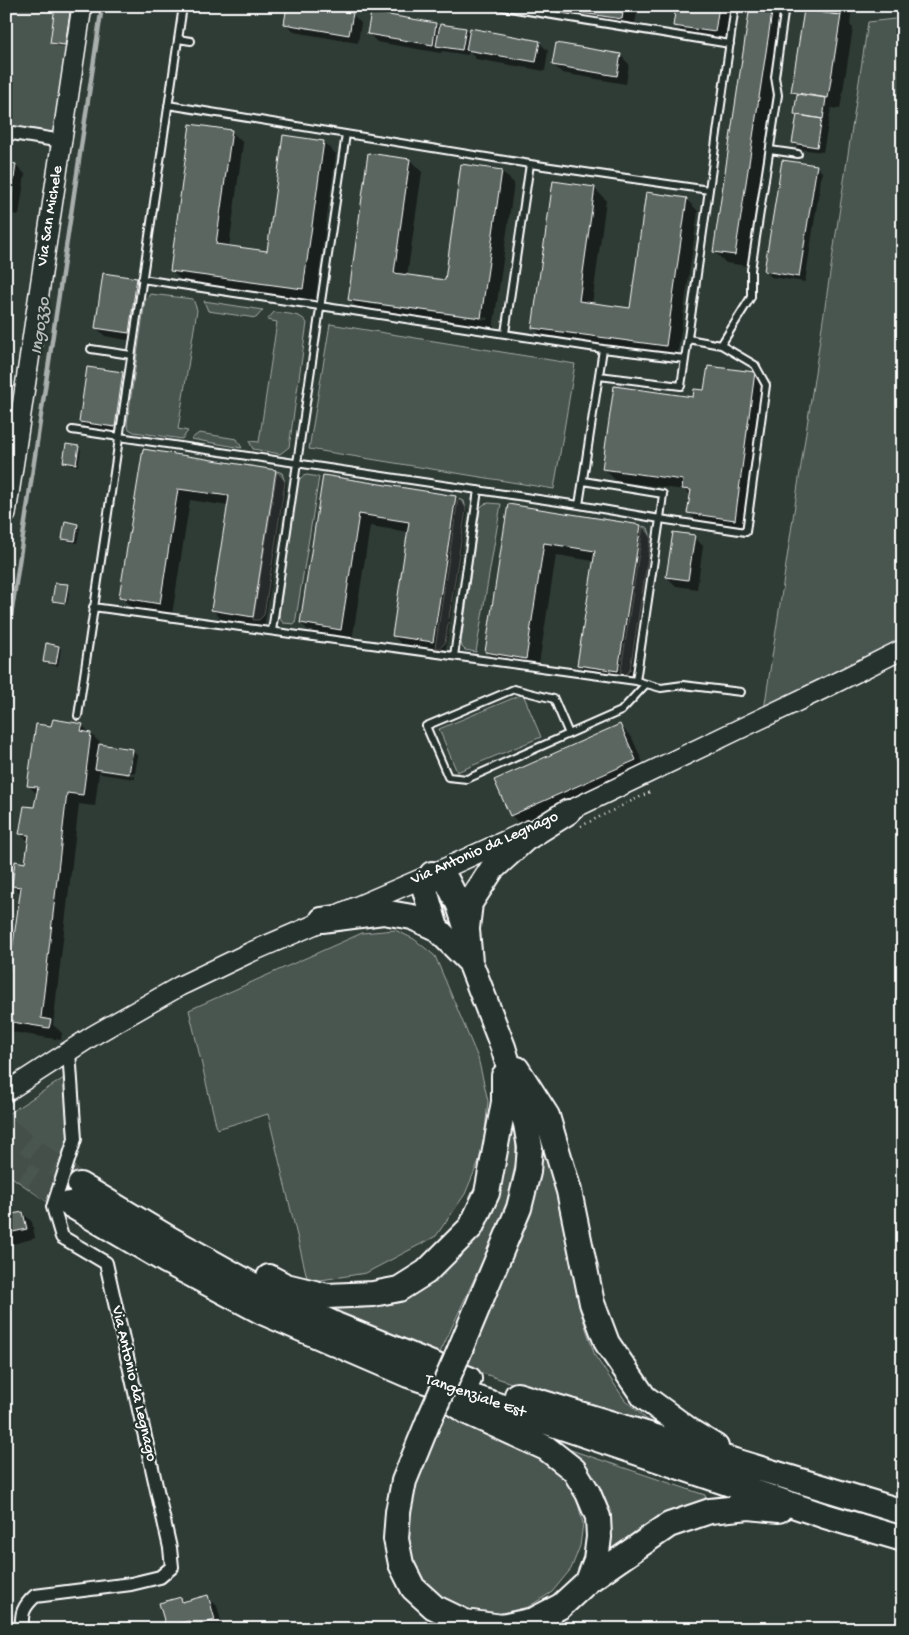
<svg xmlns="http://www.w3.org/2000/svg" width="909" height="1635" font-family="'Gochi Hand',sans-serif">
<rect width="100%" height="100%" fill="#2f3b35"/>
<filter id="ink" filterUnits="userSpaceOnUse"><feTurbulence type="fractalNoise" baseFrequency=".02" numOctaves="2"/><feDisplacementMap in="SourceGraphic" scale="10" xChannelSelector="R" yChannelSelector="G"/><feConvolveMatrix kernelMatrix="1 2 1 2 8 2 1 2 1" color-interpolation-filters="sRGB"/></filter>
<g filter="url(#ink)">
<path fill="#4a544f" stroke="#a4aaa7" d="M6,6h71l-15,135 -13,3 -43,-5z
M903,18v623l-139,69 104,-688z
M150,294l43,5 4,11 -19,119 10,2 -6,8 -48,-7 -5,-3 -2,-5 18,-123z
M204,301l59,9 -7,8 -48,-7z
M274,312c10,2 28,1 33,11l-18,124 -9,7 -27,-5 -4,-8 10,1 18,-120 -10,-2z
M330,324l245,40 -21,125 -245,-40z
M199,433l38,6 5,9 -51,-9z
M277,471l5,2 3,10 -21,132 -5,5h-6z
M307,475l12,2 -24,147 -12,-1 -3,-4 -1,-5 19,-133 5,-5z
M458,499l6,2 2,9 -21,133 -5,5h-5z
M489,503l12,1 -25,148 -11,-2 -3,-3 -1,-5 19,-134 4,-4z
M643,526l5,2 3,10 -21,132 -5,6h-5z
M523,694l18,43 -84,35 -18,-43z
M395,930l19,9 21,17 43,102 10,43 -5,50 -18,43 -29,42 -70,37 -58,9 -40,-168 -51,15 -28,-119 173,-77z
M64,1078l5,58 -19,68 -44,-31v-58z
M511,1111l4,18 1,32 -12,53 -65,141 -114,-48 37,1 37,-8 38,-22 37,-40 20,-40 10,-32z
M539,1131l18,66 23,113 15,46 30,44 38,34 -202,-68 32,-66 26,-58 14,-42z
M441,1413l94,36 24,18 16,25 8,31 -3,23 -9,23 -19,23 -24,15 -35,8 -29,-4 -34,-18 -17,-22 -9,-30 10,-62z
M562,1447l143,48 1,5 -2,3c-18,5 -38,9 -55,19 -20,12 -37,29 -54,44l5,-23z"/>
<path fill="#0007" fill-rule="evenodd" d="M57,6h16l-6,41 -13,-2 -3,-3z
M502,6h44l-1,9z
M584,6h54l-4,24 -39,-5 -12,-13z
M678,6h55l-6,37 -40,-6 -12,-12z
M751,6h35l-39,260 -21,-3 -12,-12z
M811,6h41l-2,19 3,3 -13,81 -9,-1 -8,44 -24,-3 -6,-6 5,-27 -3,-2 3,-16 -6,-7z
M352,14l9,9 -3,20 -64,-11 -9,-9z
M436,24l4,4 26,1 4,5 69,8 9,9 -3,20 -69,-12 -7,-8 -1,4 -26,-4 -1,2 -64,-11 -9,-9z
M620,55l9,9 -3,20 -64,-11 -9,-9z
M231,131l12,12 -14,104 39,5 55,-110 13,12 -21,147 -132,-19 -12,-12z
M410,160l12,12 -15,104 39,5 55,-110 13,12 -21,147 -132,-19 -12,-12zM361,300l127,18 -1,2 -126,-17z
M6,163l10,2 9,9 -6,41 -13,-2z
M816,166l6,6 -17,110 -34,-5 -5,-6z
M594,188l12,12 -14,104 39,5 55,-110 12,12 -21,147 -131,-18 -12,-13z
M137,279l9,9 -8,54 -33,-6 -9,-9z
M122,374l9,9 -8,53 -34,-5 -9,-9z
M755,374l12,12 -21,146 -45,-7 -12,-12 2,-17 -6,-6 -69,-9 -12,-13 90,-69 11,-7z
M78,448l3,2 -3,16 -11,-2 -3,-3z
M144,451l131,20 12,12 -23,145 -40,-6 -12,-13 17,-103 -39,-6 -18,115 -39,-6 -12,-12z
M324,477l132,20 12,12 -23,145 -40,-6 -12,-13 16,-103 -39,-6 -18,115 -39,-6 -12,-12z
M509,506l132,20 12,12 -23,145 -40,-7 -12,-12 16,-103 -38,-6 -18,115 -39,-6 -13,-12z
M77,525l3,3 -3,15 -11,-2 -3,-2z
M694,537l9,9 -6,43 -21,-3 -9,-9z
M67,585l3,3 -3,16 -11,-1 -2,-3z
M58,647l3,2 -3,17 -11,-2 -3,-3z
M82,725l21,21 29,5 6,5 -3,17 -34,-5v3l34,5v3l-33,-5 -3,-2 -4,34 -16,-2 -26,221 9,8 -1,7 -49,-8 -6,-6v-53l4,1 11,-80 -8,-9 13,-21 3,-22 -8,-8 14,-26 3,-13 -10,-10 24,-57z
M620,725l12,13 15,34 -124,55 -12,-12 -15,-34z
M23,1213l9,9 3,16 -29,8v-30z
M208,1597l9,9 6,23h-54l-2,-2 -6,-24 20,-5 4,5z"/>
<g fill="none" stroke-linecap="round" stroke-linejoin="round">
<path stroke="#a9afac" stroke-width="4.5" d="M6,650l96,-644"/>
</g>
<path fill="#5b6661" stroke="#fff" d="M55,6h16l-6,39 -15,-2z
M287,6h27l39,7 -4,22 -65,-11z
M583,6h41l-2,13 -40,-6z
M676,6h43l-4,26 -42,-6z
M750,6h23l-38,249 -22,-3z
M810,6h33l-2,9 -32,-4z
M804,10l37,5 -13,83 -37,-6z
M371,12l65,11 -3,22 -66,-11z
M440,24l26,4 -4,22 -26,-4z
M470,28l70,13 -4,21 -70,-12z
M556,43l65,11 -4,22 -65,-11z
M797,94l29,4 -3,21 -29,-5z
M797,115l25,4 -5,28 -25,-4z
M190,124l42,6 -16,114 51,7 16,-116 41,6 -21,148 -133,-18z
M368,153l42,6 -16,114 51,7 16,-116 41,6 -21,148 -133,-18z
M782,160l35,5 -18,112 -35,-6z
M6,162l10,2 -6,43 -4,-1z
M553,181l42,6 -16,114 51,7 16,-116 41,6 -21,148 -134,-18z
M103,273l34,5 -8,55 -34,-5z
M708,366l47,6 -20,148 -48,-7 4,-23 -9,-1 1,-9 -81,-11 12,-83 79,11 1,-8 10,1z
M87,367l36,5 -8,55 -36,-5z
M66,444l13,2 -3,18 -13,-2z
M143,449l133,21 -23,147 -42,-7 18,-114 -51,-7 -18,115 -41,-7z
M323,475l133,21 -23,146 -41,-6 17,-114 -50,-8 -18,116 -41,-7z
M508,504l133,21 -23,146 -41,-6 18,-114 -51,-8 -18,116 -41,-7z
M65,521l13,3 -3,17 -13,-2z
M673,532l22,3 -7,45 -22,-3z
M55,583l13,1 -3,19 -13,-2z
M46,643l13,3 -3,18 -13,-2z
M53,719l30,5 -2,7 10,2 -8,62 -16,-2 -26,225 10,2 -2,8 -43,-7v-49h3l12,-85 -9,-1 3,-25 10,2 4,-28 -10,-1 5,-28 10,1 4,-20 -11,-1 9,-62 15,2z
M620,724l16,36 -126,56 -16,-36z
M99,744l34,5 -4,25 -34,-5z
M903,757v20l-8,-17z
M23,1212l4,17 -19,4 1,2 -3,1v-21z
M208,1595l7,25 -25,7 -1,-6 -23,6 -7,-24 22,-6 1,5z"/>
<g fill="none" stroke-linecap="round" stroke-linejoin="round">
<path stroke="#444f49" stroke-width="24" stroke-dasharray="24 12" stroke-linecap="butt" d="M6,1130l74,55
M6,1156l63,48"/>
<g stroke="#fff" stroke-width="10">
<path id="lane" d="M497,6l233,38
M552,15l2,-9
M178,39l13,2
M168,105l362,59 179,26
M770,150l28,4
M142,279l461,70 82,10 -4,27 -82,-10
M505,333l25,-169
M721,345l30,-48v-27l27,-175 -3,-18 10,-71
M91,349l40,6
M685,359l50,-353
M72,430l507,75 81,14 3,-25 -80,-13
M579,505l24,-156
M93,607l543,74 25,7 22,-3 58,7
M272,631l74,-497
M454,656l24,-166
M636,681l24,-162 86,13 20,-147 -11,-20 -34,-20 -33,-6
M78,716l105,-710
M569,734l-15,-35 -40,-10 -88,37 22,51 19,2 154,-68 25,-27"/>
</g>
<g stroke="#fff" stroke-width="16">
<path id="street" d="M6,132l56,9
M22,1629c-1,-16 1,-22 13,-33l96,-12 29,-7 12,-10 -2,-19 -64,-285 -44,-26 -9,-30 22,-68 -6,-88"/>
</g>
<g stroke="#fff" stroke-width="22">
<path id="secondary" d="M6,514l76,-508
M556,817l267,-128 80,-40
M6,1092l88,-57 86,-49 71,-34 181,-78 97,-44"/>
</g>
<g stroke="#fff" stroke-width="28">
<path id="highway" d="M322,920l61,-8 29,5 24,11 34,34
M436,928l-11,-38 7,-16 15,7 12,24 8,25 3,32 33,85 23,77 4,23 -2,25 -9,36 -63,151
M467,928l3,-25 22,-34 33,-30 43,-27
M517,1069l30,47 22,75 23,112 15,40 37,54 49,36 23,14
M80,1185l90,54 95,53 71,33 133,54
M69,1204l97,57 96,51 146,63 417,141 78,23
M269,1277l17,9 41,10 46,-2 26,-5 27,-17 45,-45 16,-34 17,-91v-26
M517,1395l386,117
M445,1398l22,14 79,36 28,22 14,23 10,24 1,20 -3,23 -8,21
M429,1420l-25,61 -6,31 -2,27 5,25 12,24 21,19 31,15 37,5 32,-7 27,-14 27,-25 81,-56 41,-14 39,-4 30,3"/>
</g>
<path stroke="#fff" stroke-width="2.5" stroke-dasharray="1 4" stroke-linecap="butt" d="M581,826l71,-35"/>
<use href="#lane" stroke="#26332d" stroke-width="6"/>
<use href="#street" stroke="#26332d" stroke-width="12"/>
<use href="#secondary" stroke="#26332d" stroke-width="19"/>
<use href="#highway" stroke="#26332d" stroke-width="24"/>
<g stroke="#fff" stroke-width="28" stroke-linecap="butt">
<path id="highway-bridge" d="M429,1420l27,-61"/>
</g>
<use href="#highway-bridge" stroke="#26332d" stroke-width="24"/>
</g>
</g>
<g text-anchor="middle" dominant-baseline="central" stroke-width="4.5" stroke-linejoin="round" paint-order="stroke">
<g font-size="16" fill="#fff" stroke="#26332d">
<text transform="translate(51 216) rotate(-81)">Via San Michele</text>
<text transform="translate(485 849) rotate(-24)">Via Antonio da Legnago</text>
<text transform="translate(133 1384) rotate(77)">Via Antonio da Legnago</text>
<text transform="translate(475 1397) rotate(19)">Tangenziale Est</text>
</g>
<g font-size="18" font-style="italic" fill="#b8bcba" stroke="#26332d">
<text transform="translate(41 326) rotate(-82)">Ingozzo</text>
</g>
</g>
<rect width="909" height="1635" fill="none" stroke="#26332d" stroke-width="25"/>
<rect x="12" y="12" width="884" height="1610" fill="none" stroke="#fff" stroke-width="2" filter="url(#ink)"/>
</svg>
